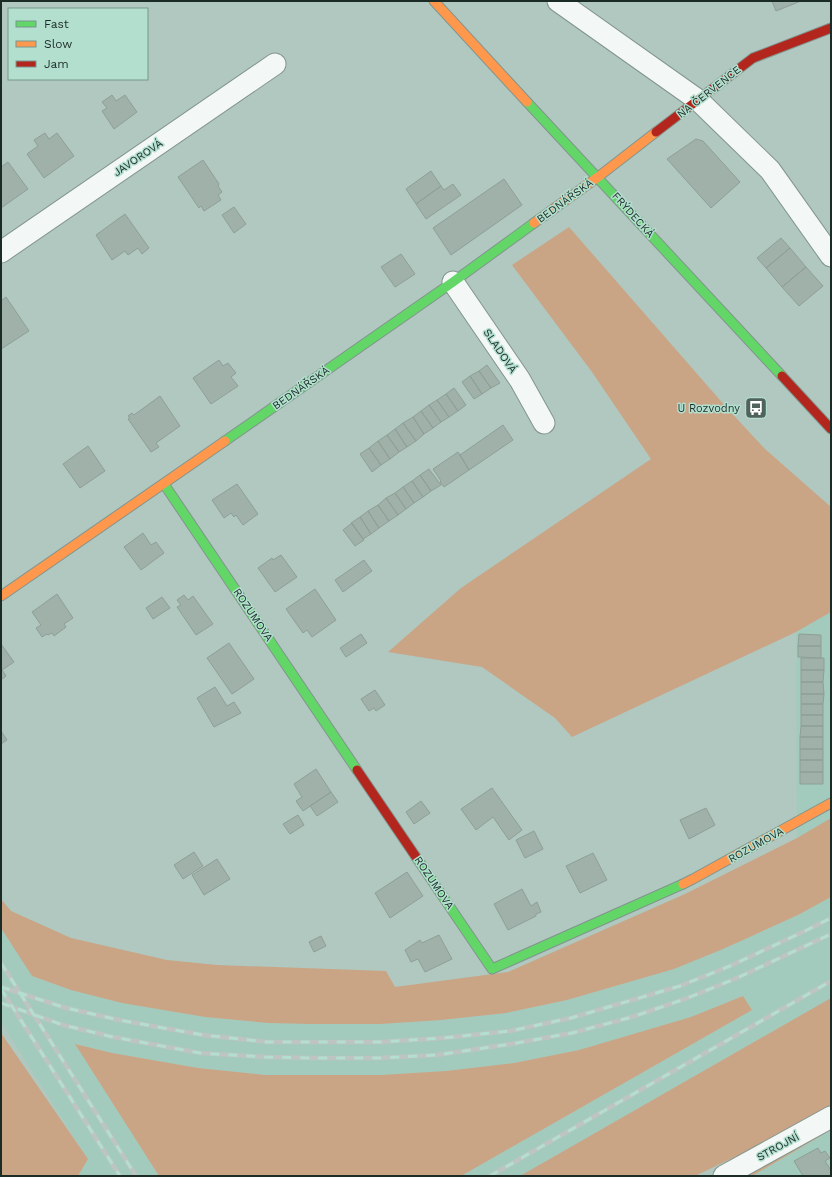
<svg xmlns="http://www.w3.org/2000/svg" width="832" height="1177" font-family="'Work Sans',sans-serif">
<rect width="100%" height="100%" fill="#b0c8bf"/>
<path fill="#a3cbbd" d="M831,612v206l-34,20 -1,-206z
M831,897v101l-311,178h-59l291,-166 -9,-14 -52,21 -112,33 -65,13 -68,8 -65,4h-116l-67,-7 -86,-15 -36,-9 83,132h-81l10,-17 -87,-137v-94l31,48 39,14 51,13 83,14 63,6 112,1 61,-4 65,-7 61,-13 107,-31 49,-20 75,-34z
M831,1130v46h-79z"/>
<path fill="#c9a585" d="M569,227l157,180 39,42 66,58v105l-35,20 -224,105 -17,-19 -73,-51 -94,-15 73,-64 190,-129 -59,-87 -80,-107z
M831,818v79l-33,18 -75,34 -49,20 -107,31 -61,13 -65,7 -61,4h-69l-43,-1 -63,-6 -83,-14 -51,-13 -39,-14 -31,-48v-29l10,12 60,27 96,22 50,5 169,6 9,16 113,-15 177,-78 112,-56z
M743,996l9,14 -291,166h-302l-84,-132 37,9 86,15 67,7h116l65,-4 68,-8 65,-13 112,-33z
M831,998v132l-79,46h-6l-9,-20 -42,20h-175z
M1,1033l87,126 -10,17h-77z"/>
<path fill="#a0b1a9" stroke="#8e9f96" d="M772,1h29l-25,10z
M112,95l4,6 9,-6 12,17 -23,17 -12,-18 5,-3 -5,-6z
M45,133l4,6 8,-6 17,23 -30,22 -17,-24 11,-8 -4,-6z
M696,139l7,2 37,41 -29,26 -44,-49z
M203,160l16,24 -1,2 4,6 -4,3 3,5 -17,11 -3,-5 -2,2 -21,-31z
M8,162l20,27 -27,19v-41z
M431,171l10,15 -25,18 -10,-15z
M504,179l18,26 -71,50 -18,-27z
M453,184l8,11 -35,24 -10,-15 25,-18 3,4z
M234,207l12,17 -12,9 -12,-18z
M125,214l24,34 -7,6 -4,-6 -10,7 -3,-4 -13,9 -16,-25z
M781,238l9,10 -24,20 -9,-10z
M790,248l16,19 -24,20 -16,-19z
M401,254l14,20 -20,13 -14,-20z
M806,267l17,19 -24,20 -17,-19z
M6,297l23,34 -28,18v-48z
M219,360l4,6 5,-3 8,10 -5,4 7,9 -27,18 -18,-26z
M487,365l13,18 -9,5 -12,-17z
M479,371l12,17 -9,6 -12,-18z
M470,376l12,18 -8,5 -12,-17z
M454,388l12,17 -8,6 -12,-17z
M446,394l12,17 -9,6 -12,-17z
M160,396l20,30 -24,17 3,4 -8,5 -23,-33 2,-1 -2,-2 4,-3 2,2z
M437,400l12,17 -8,5 -12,-17z
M429,405l12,17 -8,6 -12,-17z
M421,411l12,17 -9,6 -11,-17z
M413,417l11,17 -8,7 -13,-18z
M403,423l13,18 -9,6 -12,-18z
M503,425l10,15 -44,30 -9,-15z
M395,429l12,18 -8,5 -12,-17z
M387,435l12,17 -9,7 -12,-18z
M378,441l12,18 -9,6 -12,-17z
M88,446l17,25 -25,17 -17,-24z
M369,448l12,17 -9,7 -12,-18z
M458,452l11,18 -25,17 -4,-5 1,-1 -8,-12z
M429,469l12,16 -10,6 -11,-16z
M420,475l11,16 -8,6 -11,-16z
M412,481l11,16 -9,6 -11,-16z
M237,484l21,30 -15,11 -7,-10 -2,2 -3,-4 -7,5 -12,-18z
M403,487l11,16 -8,6 -11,-16z
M395,493l11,16 -8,6 -12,-17z
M386,498l12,17 -9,6 -11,-16z
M378,505l11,16 -10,7 -11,-17z
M368,511l11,17 -8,6 -11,-17z
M360,517l11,17 -8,5 -12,-16z
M352,523l12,17 -9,6 -12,-16z
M143,533l8,12 5,-3 8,11 -23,17 -17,-23z
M281,555l16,22 -22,15 -17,-24 14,-10 1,2z
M364,560l8,11 -29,21 -8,-12z
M315,589l21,31 -24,17 -5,-7 -4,3 -17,-24z
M57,594l16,24 -9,6 2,3 -12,9 -2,-3 -4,2 -1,-1 -5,3 -6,-9 5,-3 -9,-13z
M184,595l4,5 5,-4 20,28 -17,11 -19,-28 4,-2 -4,-5z
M162,597l8,11 -17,11 -7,-11z
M361,634l6,9 -21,14 -6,-9z
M799,634l22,1v11h-23z
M229,643l25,36 -22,15 -25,-36z
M1,644l13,18 -12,8 4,6 -5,4z
M798,646h23v12l-23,-1z
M801,658h23v12h-23z
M801,670h23l-1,12h-22z
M801,682h22l1,12h-23z
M215,687l12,19 7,-4 7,11 -27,14 -17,-29z
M375,690l10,15 -9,6 -2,-3 -5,3 -8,-12z
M801,694h23l-1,10h-22z
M801,704h22v11h-22z
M801,715h22v11h-22z
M801,726h22v11h-23z
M1,731l6,9 -6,4z
M800,737h23v12h-23z
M800,749h23v11h-23z
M800,760h23v12h-23z
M316,769l15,23 -28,19 -7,-10 6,-4 -8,-13z
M800,772h23v12h-23z
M492,788l30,42 -13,10 -16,-23 -17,13 -15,-21z
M331,792l7,10 -21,14 -7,-10z
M421,801l9,12 -16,11 -8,-12z
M706,808l9,17 -26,14 -9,-19z
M298,815l6,10 -14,9 -7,-10z
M534,831l9,18 -18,9 -9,-18z
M194,852l9,14 -20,13 -9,-14z
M593,853l14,27 -27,13 -14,-27z
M217,859l13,20 -26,16 -12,-20z
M407,872l16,24 -33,22 -15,-25z
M522,889l9,17 6,-4 4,10 -5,2v2l-28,14 -14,-26z
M439,935l13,24 -27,13 -7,-13 -7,3 -6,-12 15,-10 2,3z
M321,936l5,10 -12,6 -5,-10z
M818,1148l3,5 4,-2 5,7 -5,3 5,8 1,-1v8h-28l-9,-15z"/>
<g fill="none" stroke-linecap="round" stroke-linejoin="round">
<g stroke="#82958e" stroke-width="23">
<path id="street" d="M558,1l140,99 72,70 61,86
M1,252l274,-188
M453,282l67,98 24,43
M724,1176l107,-59"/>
</g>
<g stroke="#82958e" stroke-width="11">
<path id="fast" d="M527,102l255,274
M225,441l228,-159 81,-59
M164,484l193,286
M416,857l76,112 191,-85"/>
</g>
<g stroke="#82958e" stroke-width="11">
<path id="slow" d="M434,1l93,101
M534,223l64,-46 58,-45
M1,596l224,-155
M683,884l10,-5 138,-76"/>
</g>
<g stroke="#82958e" stroke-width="11">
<path id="jam" d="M656,132l97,-74 78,-30
M782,376l49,53
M357,770l59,87"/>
</g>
<use href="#street" stroke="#f3f7f5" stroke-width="21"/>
<use href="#fast" stroke="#63d668" stroke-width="9"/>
<use href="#slow" stroke="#ff974d" stroke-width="9"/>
<use href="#jam" stroke="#b3261e" stroke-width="9"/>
<g stroke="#bdc4c2" stroke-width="4.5">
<path id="rail" d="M1,963l135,213
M1,987l65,21 53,12 84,15 64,7h113l63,-4 67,-7 61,-13 109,-32 50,-20 75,-35 26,-13
M1,989l119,187
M1,1003l62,22 50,12 87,16 65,4 50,1h64l58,-3 74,-11 61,-11 60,-16 53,-18 52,-21 94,-44
M490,1176l341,-195"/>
</g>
<use href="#rail" stroke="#b3dfcf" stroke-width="3" stroke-dasharray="9" stroke-linecap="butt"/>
</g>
<defs>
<g id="bus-square" transform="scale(1.15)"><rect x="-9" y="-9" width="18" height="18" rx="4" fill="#4f635c" stroke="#b3dfcf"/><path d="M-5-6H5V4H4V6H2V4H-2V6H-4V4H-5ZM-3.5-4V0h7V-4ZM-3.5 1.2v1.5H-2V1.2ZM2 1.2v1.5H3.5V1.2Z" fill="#fff"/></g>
</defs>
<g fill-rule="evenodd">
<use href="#bus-square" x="756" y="408"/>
</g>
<g text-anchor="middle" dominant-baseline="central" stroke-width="3" stroke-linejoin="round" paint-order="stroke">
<g font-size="11" fill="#1b2c26" stroke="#b3dfcf">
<text transform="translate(709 92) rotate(-38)">NA ČERVENCE</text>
<text transform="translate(138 158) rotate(-34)">JAVOROVÁ</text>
<text transform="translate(565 201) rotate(-36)">BEDNÁŘSKÁ</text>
<text transform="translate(633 215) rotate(48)">FRÝDECKÁ</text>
<text transform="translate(500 351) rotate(56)">SLADOVÁ</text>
<text transform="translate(301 388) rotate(-35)">BEDNÁŘSKÁ</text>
<text transform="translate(253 615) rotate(56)">ROZUMOVA</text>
<text transform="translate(756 845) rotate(-29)">ROZUMOVA</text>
<text transform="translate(434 883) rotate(56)">ROZUMOVA</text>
<text transform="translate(778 1147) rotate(-29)">STROJNÍ</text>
</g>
<g font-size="11" fill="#1b2c26" stroke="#b3dfcf" text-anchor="end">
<text x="740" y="408">U Rozvodny</text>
</g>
</g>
<rect width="832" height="1177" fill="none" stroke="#1b2c26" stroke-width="4"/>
<rect x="8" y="8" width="140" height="72" fill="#b3dfcf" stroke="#76978b"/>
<rect x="16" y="21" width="20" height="6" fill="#63d668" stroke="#76978b"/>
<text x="44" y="28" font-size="12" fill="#1b2c26">Fast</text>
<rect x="16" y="41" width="20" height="6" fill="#ff974d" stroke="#76978b"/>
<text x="44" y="48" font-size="12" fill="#1b2c26">Slow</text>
<rect x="16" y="61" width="20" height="6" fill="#b3261e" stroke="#76978b"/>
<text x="44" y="68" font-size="12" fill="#1b2c26">Jam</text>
</svg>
